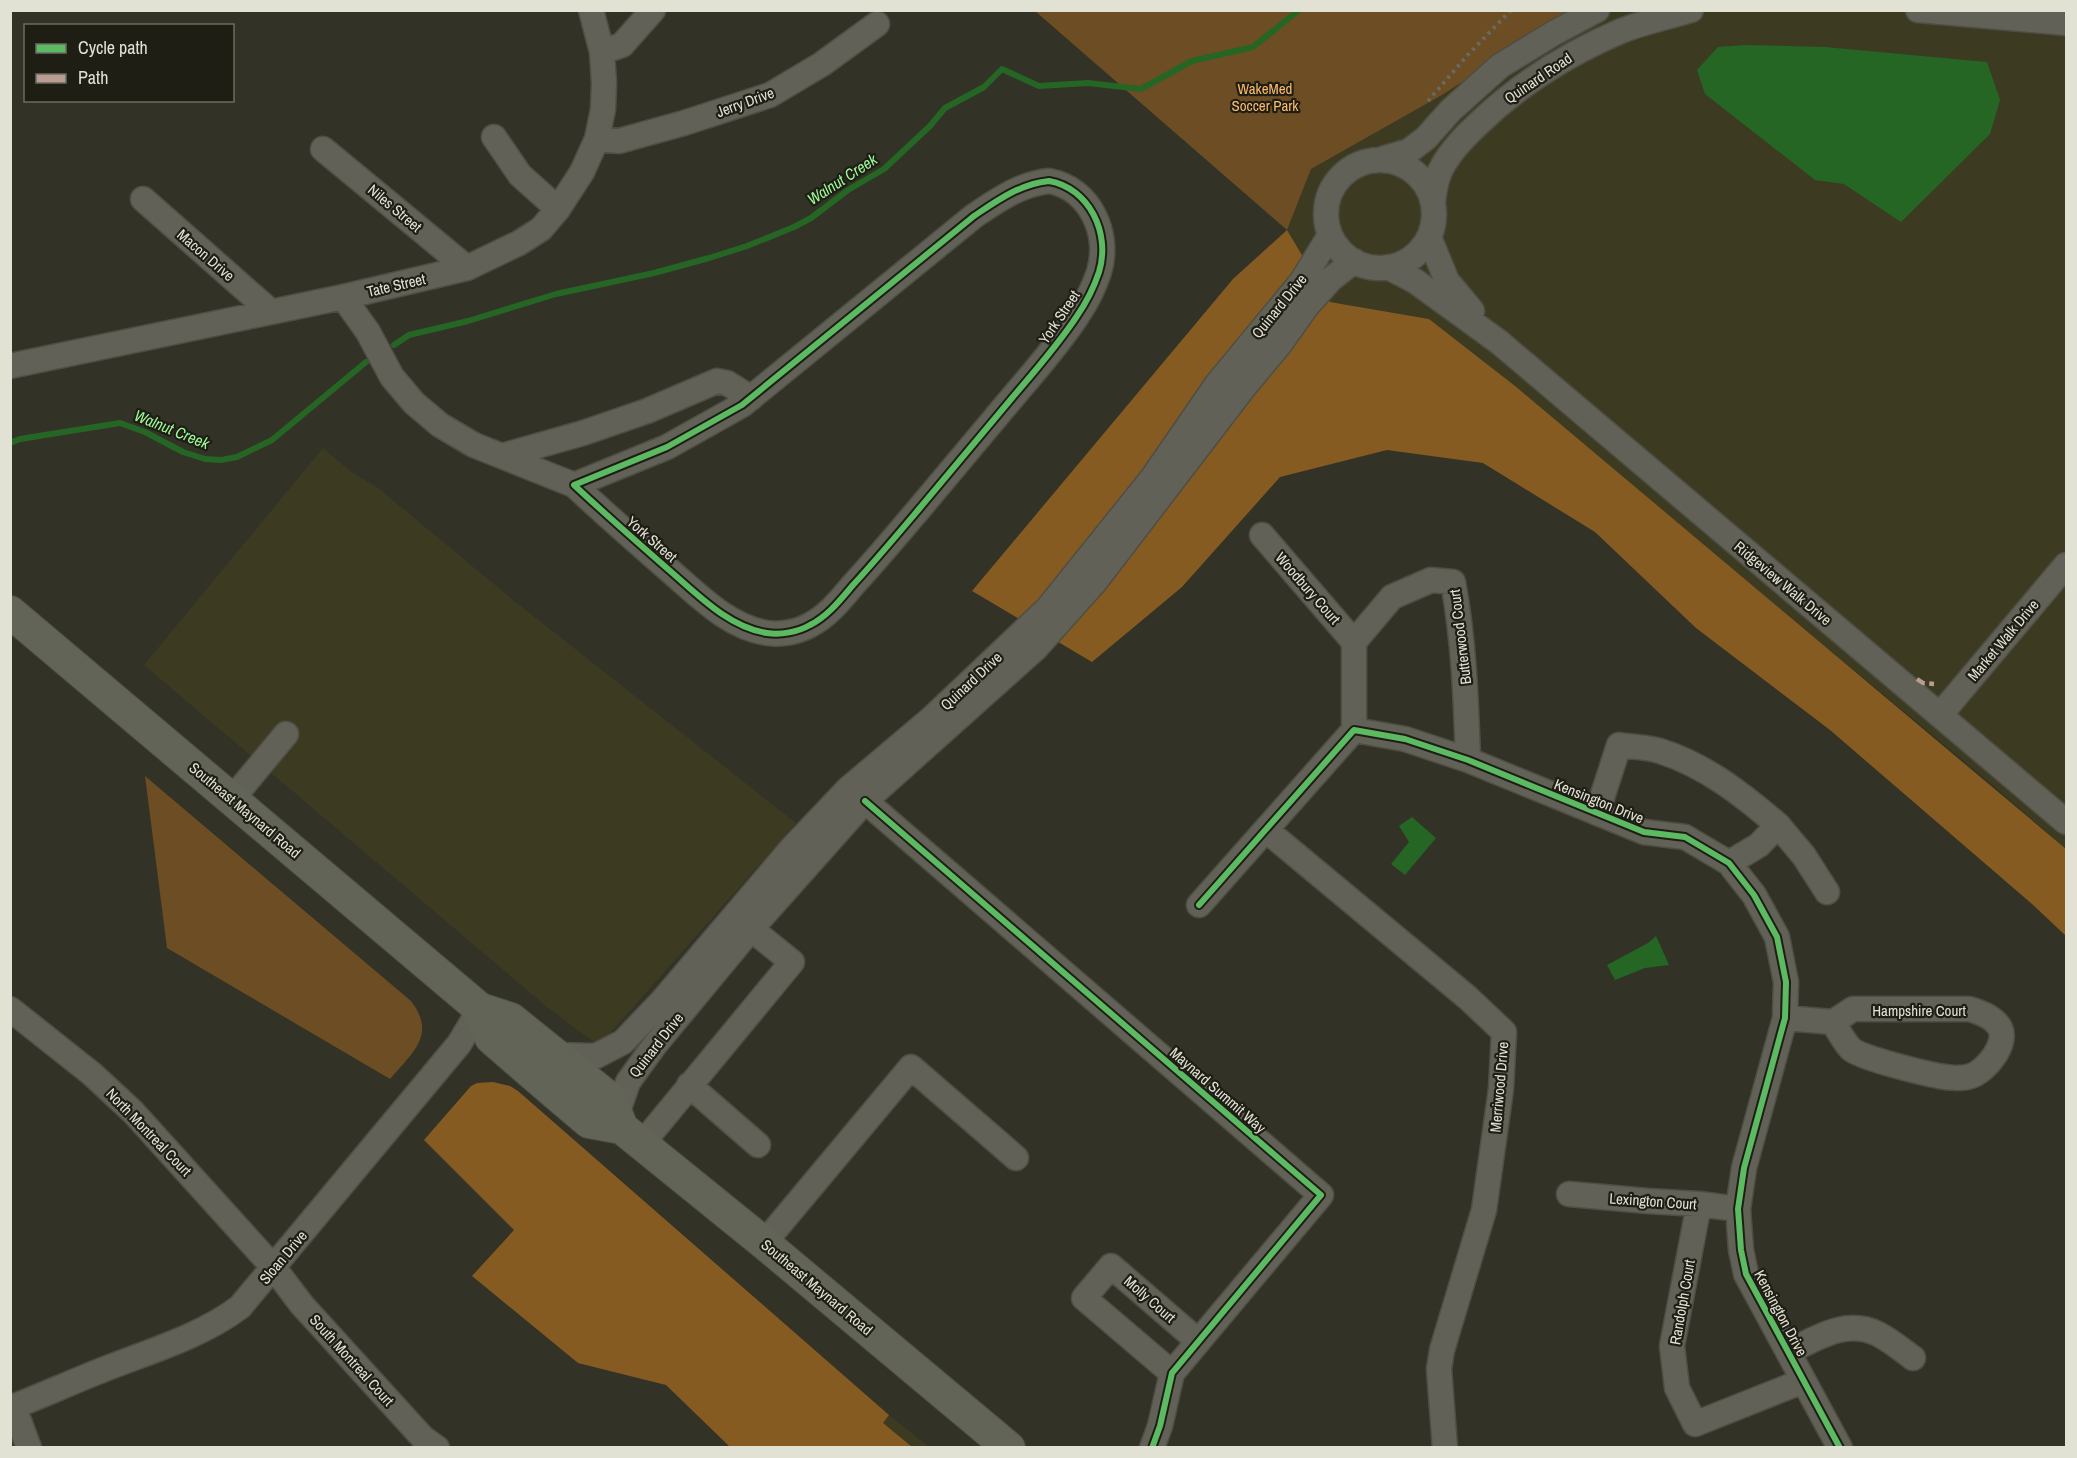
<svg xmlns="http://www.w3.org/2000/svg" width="2077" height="1458" font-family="'Archivo Narrow',sans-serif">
<rect width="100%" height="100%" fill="#323227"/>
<path fill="#3c3b22" d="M1572,11h494v838l-84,-73 -553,-457 -99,-17 -43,-72 24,-61 131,-74z
M323,448l28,24 27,16 135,112 283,223 -197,223 -52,-39 -403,-342z
M889,1415l40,32 -68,1z"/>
<path fill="#6d4d23" d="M1035,11h537l-130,84 -131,74 -24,61z
M145,776l266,225c26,34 1,52 -21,78l-223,-131z"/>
<path fill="#855b21" d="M1287,230l43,72 99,17 86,67 551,463v87l-34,-32 -202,-174 -134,-102 -101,-96 -112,-69 -96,-13 -107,27 -98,110 -90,75 -120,-71 261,-312z
M493,1082l17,4 8,5 371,324 -6,8 29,24h-182l-64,-62 -88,-22 -106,-87 42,-46 -90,-90 47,-54 6,-3z"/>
<path fill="#256624" d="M1746,45l79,2 162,15 13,38 -10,34 -89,88 -57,-38 -29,-4 -110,-86 -8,-24 21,-23z
M1412,817l24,21 -31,37 -14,-11 18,-22 -10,-16z
M1656,936l13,29 -24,3 -30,12 -8,-15 41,-22z"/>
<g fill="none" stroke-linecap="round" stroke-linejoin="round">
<path stroke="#256624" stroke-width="6" d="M394,345l15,-10 59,-14 88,-27 98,-21 55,-15 38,-12 47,-19 17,-9 37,-28 36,-21 46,-43 15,-18 39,-21 18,-18 37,17 49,-3 53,6 51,-28 61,-14 46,-37
M10,443l10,-4 100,-16 25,9 38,20 22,7 16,1 16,-3 35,-17 94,-78"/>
<g stroke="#4e4e44" stroke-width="27">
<path id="minor" d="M1918,10l148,13
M602,52l20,-7 31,-35
M494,137l26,38 38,34
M597,139l22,2 65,-18 86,-28 52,-31 55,-40
M323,149l144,119
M1382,159l27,-8 17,-13 25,-28 49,-44 54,-33 43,-23
M1326 214a54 54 0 1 1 108 0a54 54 0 1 1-108 0Z
M1049,181c40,7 62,52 50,91 -5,15 -13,31 -22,44 -19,29 -43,56 -65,82 -31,37 -62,74 -93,111 -22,26 -43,51 -66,76 -12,14 -25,31 -43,40 -12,7 -29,10 -43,8 -39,-6 -70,-39 -98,-63 -32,-28 -64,-56 -95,-85l93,-38 75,-42 232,-189c24,-16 46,-32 75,-35z
M143,199l127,112
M1433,202c1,-10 3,-21 7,-31 8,-17 23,-33 37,-46 42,-41 90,-71 144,-94 22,-9 47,-14 70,-21
M1429,237l18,44 25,30
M1388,267l27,14 84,61 567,480
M343,297l25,35 24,45 22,26 26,22 34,20 100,40
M10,366l333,-69 124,-29 52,-25 22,-14 17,-20 24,-37 15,-33 6,-30 1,-26 -2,-31 -11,-42
M502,456l81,-23 64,-22 70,-30 10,2 24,15
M1262,535l92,107
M1940,715l126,-150
M1354,730v-88l38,-45 39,-17 22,2c11,59 13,118 15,178
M232,799l54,-65
M865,801l456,394 -149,178 -12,53 -8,22
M1597,813l22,-68c13,2 29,2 41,6 45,14 83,44 118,74
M1266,830l202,168 36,34 -3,57 -17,121 -42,140 -3,19 6,79
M1729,863l30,-18 19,-20 26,31 23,36
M1199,905l155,-175 51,9 63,21 176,72 41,5 44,26 25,32 23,42 9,45 -1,36 -41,150 -6,41 3,41 5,24 94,174
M10,1009l82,65 41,38 141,156 28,37 121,133 14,10
M1785,1018l48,4 20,-13h116c11,3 25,8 31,19 8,16 -14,43 -29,48 -9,3 -23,2 -32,0 -16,-3 -78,-18 -88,-27 -7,-7 -13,-19 -18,-27
M556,1055l40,1 27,-14 40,-42 129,-152 56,-59 84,-71 116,-110 105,-131 64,-93 85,-103 28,-46
M689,1085l69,60
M617,1114l11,-32 26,-36 97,-117 114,-128 171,-153 59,-66 150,-196 35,-42 27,-38 24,-27 23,-18
M641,1145l151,-183 -52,-42
M1569,1194l79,7 51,3 39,5
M1699,1204l-27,142 5,42 18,36 108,-43
M764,1243l147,-176 105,91
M1788,1352c29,-14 58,-34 90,-18 12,6 24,16 35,24
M1172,1373l-88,-75 27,-32 87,75
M14,1407l15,41
M10,1408c34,-13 66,-28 100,-41 44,-17 91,-31 130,-60l219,-263 21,-35"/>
</g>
<g stroke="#4e4e44" stroke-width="34">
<path id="major" d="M10,612l470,397 31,10 97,78 3,3 11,28 142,115 245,205
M480,1009l11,29 59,51 39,33 33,6"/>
</g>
<path stroke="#6a6a62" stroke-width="4" stroke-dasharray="3 4.5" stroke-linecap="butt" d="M1428,101l37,-43 46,-48"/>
<use href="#minor" stroke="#616158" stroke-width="24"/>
<use href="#major" stroke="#626458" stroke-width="32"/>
<path stroke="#b99d93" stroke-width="4.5" stroke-dasharray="9 4.5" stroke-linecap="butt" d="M1917,679l6,4 11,1"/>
<g stroke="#1e1e15" stroke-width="10">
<path id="cycleway" d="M1049,181c40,7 62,52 50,91 -5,15 -13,31 -22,44 -19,29 -43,56 -65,82 -31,37 -62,74 -93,111 -22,26 -43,51 -66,76 -12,14 -25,31 -43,40 -12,7 -29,10 -43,8 -39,-6 -70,-39 -98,-63 -32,-28 -64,-56 -95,-85l93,-38 75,-42 232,-189c24,-16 46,-32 75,-35z
M865,801l456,394 -149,178 -12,53 -8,22
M1199,905l155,-175 51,9 63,21 176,72 41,5 44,26 25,32 23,42 9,45 -1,36 -41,150 -6,41 3,41 5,24 94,174"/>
</g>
<use href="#cycleway" stroke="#5cba63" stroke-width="6"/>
</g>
<g text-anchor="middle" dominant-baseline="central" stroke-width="4.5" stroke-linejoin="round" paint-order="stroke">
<g font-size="15" fill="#e1e1d4" stroke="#1e1e15">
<text transform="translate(1538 78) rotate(-34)">Quinard Road</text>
<text transform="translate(745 102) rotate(-20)">Jerry Drive</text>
<text transform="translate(395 208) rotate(40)">Niles Street</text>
<text transform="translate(206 255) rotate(41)">Macon Drive</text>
<text transform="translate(396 285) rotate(-13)">Tate Street</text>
<text transform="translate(1279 306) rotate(-51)">Quinard Drive</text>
<text transform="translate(1059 317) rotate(-56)">York Street</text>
<text transform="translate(652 539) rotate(41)">York Street</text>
<text transform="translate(1783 583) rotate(40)">Ridgeview Walk Drive</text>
<text transform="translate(1308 588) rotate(49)">Woodbury Court</text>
<text transform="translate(1460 637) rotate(-97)">Butterwood Court</text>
<text transform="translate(2003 640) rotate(-50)">Market Walk Drive</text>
<text transform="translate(971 681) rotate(-43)">Quinard Drive</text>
<text transform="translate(1599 801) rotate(22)">Kensington Drive</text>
<text transform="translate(245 810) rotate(40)">Southeast Maynard Road</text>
<text x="1919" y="1010">Hampshire Court</text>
<text transform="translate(656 1045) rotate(-52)">Quinard Drive</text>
<text transform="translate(1499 1087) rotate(-85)">Merriwood Drive</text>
<text transform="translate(1218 1090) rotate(41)">Maynard Summit Way</text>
<text transform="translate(149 1132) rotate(46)">North Montreal Court</text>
<text transform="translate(1653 1201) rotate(4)">Lexington Court</text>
<text transform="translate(283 1257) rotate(-50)">Sloan Drive</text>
<text transform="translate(817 1287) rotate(40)">Southeast Maynard Road</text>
<text transform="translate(1150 1299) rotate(41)">Molly Court</text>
<text transform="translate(1682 1302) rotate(-80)">Randolph Court</text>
<text transform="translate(1781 1313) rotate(62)">Kensington Drive</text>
<text transform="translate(352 1360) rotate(48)">South Montreal Court</text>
</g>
<g font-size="15" fill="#febb6a" stroke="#1e1e15">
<text x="1265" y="88">WakeMed<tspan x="1265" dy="17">Soccer Park</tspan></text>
</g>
<g font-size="16" font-style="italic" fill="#9cf998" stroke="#1e1e15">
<text transform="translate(842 179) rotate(-33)">Walnut Creek</text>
<text transform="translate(172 429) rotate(22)">Walnut Creek</text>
</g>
</g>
<rect width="2077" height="1458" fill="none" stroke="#e1e1d4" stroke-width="24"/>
<rect x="24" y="24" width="210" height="78" fill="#1e1e15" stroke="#6c6c61" stroke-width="1.5"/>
<rect x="36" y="44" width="30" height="9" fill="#5cba63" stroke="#6c6c61" stroke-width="1.5"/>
<text x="78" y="54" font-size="18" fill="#e1e1d4">Cycle path</text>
<rect x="36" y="74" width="30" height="9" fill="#b99d93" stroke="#6c6c61" stroke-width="1.5"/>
<text x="78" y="84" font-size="18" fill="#e1e1d4">Path</text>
</svg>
